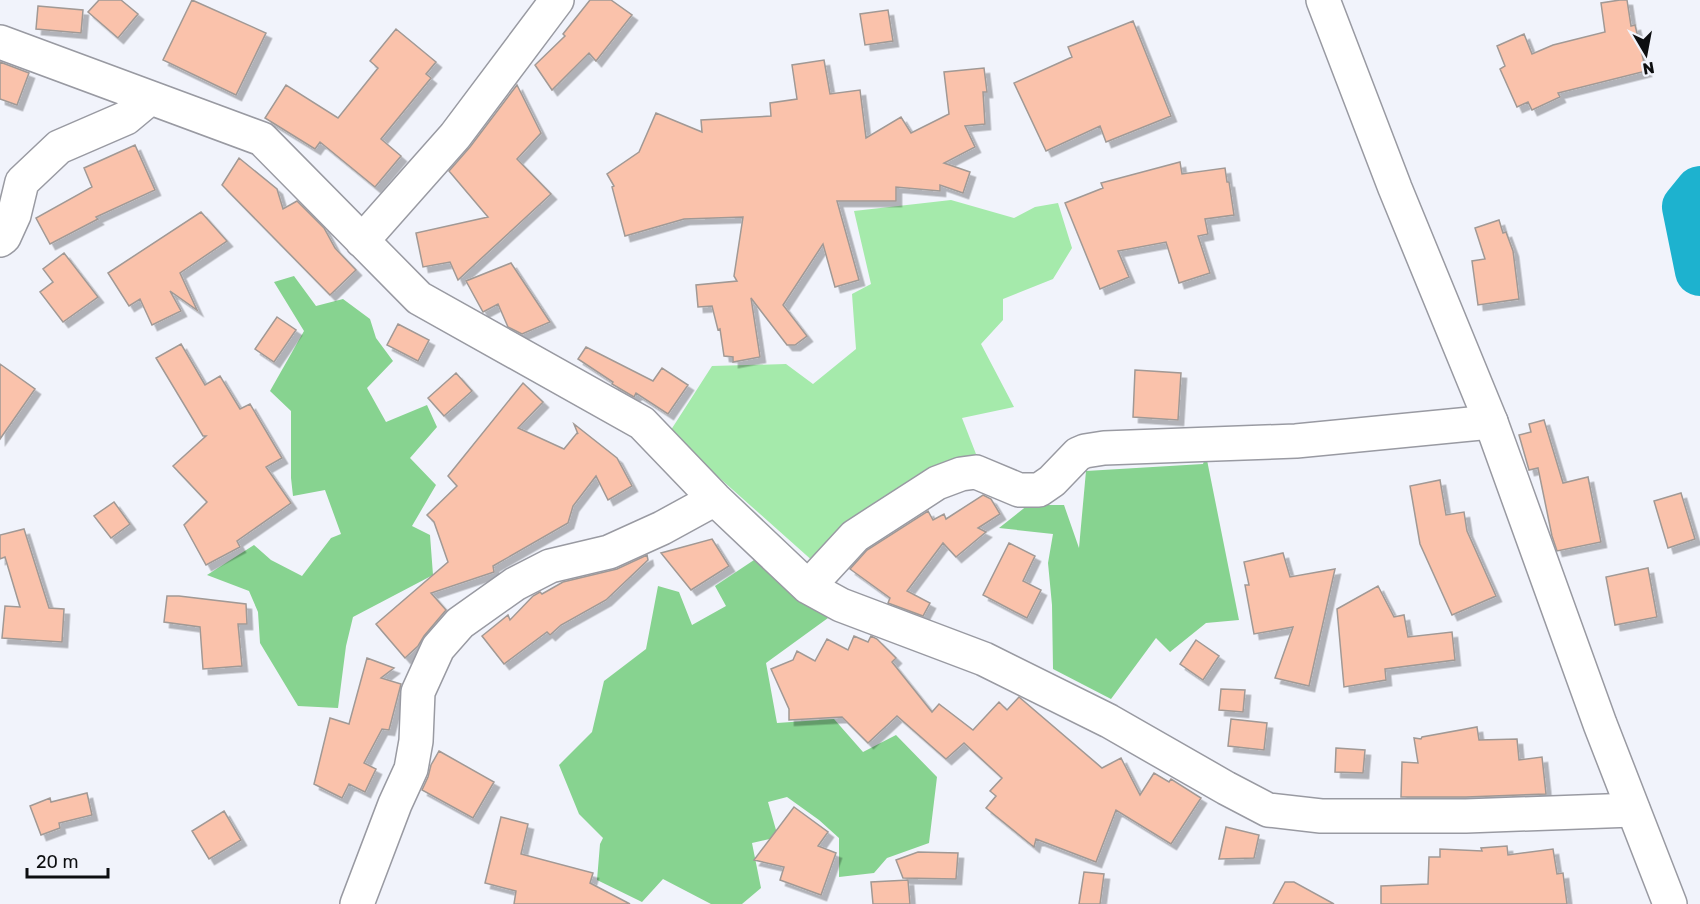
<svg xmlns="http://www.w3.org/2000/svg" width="1700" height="904" font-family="Rubik,sans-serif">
<defs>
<filter id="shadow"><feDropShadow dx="5.5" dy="5.5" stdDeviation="0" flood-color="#0004"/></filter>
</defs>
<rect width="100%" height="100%" fill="#f1f3fb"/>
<path fill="#a5eaab" d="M951,200l63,18 21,-11 23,-4 14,45 -19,31 -50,20v21l-22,24 33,63 -52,11 14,36 -32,13 -129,96 -146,-130 43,-67 74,-2 27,20 43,-35 -4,-55 19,-10 -17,-73z"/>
<path fill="#87d390" d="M294,276l22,30 27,-7 27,20 6,19 17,23 -26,27 19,34 41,-17 10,22 -27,31 26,27 -24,41 18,9 3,40 -80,42 -7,29 -8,62 -40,-2 -38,-63 -2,-31 -9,-21 -42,-16 47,-30 17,15 31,16 29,-38 10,-4 -16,-44 -32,6 -2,-18v-67l-21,-20 34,-60 -30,-49z
M1206,455l33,165 -33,3 -36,29 -14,-14 -45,61 -58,-30 -1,-64 -4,-42 5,-29 -54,-6 29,-23h36l15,43 7,-77 117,-7z
M754,560l74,58 -62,45 11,60 57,-4 29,33 33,-17 41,42 -8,66 -42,15 -13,15 -35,4v-39l-20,-18 -32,-23 -19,5 10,35 -26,6 9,45 -19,16h-31l-48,-25 -21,23 -45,-22 3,-36 3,-6 -24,-24 -20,-49 33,-33 12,-51 42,-32 12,-63 21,6 13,33 34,-19 -11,-20z"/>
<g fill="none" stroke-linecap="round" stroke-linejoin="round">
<path stroke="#1db2cf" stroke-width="50" d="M1700,191l-13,16 13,64"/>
</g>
<path fill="#fac2ab" stroke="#a19995" stroke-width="1.5" filter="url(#shadow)" d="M99,0h22l17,14 -20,24 -30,-26z
M192,0l74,33 -30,62 -73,-35z
M590,0h21l21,15 -36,46 -7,-8 -37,37 -17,-25 30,-29 -2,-2z
M1620,0h7l4,26 4,-1 11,46 -88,22 2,4 -28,13 -4,-8 -11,5 -17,-38 5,-3 -8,-20 27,-12 8,20 21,-9 52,-13 -4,-29z
M38,6l45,4 -2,23 -45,-4z
M888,10l5,31 -28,4 -5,-31z
M1133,21l38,95 -65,26 -6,-16 -54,25 -32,-68 58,-26 -4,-10z
M396,29l40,33 -10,12 5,4 -50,61 20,17 -26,31 -55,-45 -5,7 -50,-31 21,-33 52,33 40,-50 -8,-7z
M824,60l6,34 30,-4 6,48 35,-21 10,16 38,-19 -5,-42 40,-4 3,24h-4l2,32 -20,2 10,21 -31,16 26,9 -7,21 -23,-8v6l-44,-4v14h-59l22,79 -24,7 -12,-43 -40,61 24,31 -12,9h-8l-36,-47 9,59 -27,5v-5l-9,-1 -4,-27 -2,1 -6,-24 -14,1 -2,-22 41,-4 -3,-5 9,-59 -59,2 -59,17 -13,-49 2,-1 -7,-12 32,-22 17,-39 46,19 -1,-12 70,-4 -1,-13 27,-4 -5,-34z
M0,62l29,11 -12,32 -17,-6z
M517,85l24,48 -24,26 34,35 -93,86 -8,-18 -27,5 -7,-34 72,-16 -39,-46 21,-24z
M135,145l20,45 -59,27 2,2 -48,25 -14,-26 56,-31 -8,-19z
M239,158l38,31 6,20 14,-8 27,27 11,20 21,22 -26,25 -108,-110z
M1180,162l2,12 43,-6 2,14h2l5,33 -29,4 3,15 -10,2 12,37 -31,10 -13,-41 -48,9 11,26 -29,12 -35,-86 38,-15 -2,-5z
M201,212l26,29 -47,32 17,37 -27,-19 11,20 -29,14 -12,-26 -11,7 -21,-33z
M1499,220l4,13 3,-1 7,19 6,48 -41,6 -6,-44 13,-2 -10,-31z
M64,253l34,44 -35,25 -23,-30 13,-10 -10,-13z
M511,263l39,59 -28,12 -14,-7 -10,-23 -15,8 -17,-31z
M277,317l19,13 -22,32 -19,-13z
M398,324l31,16 -11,21 -31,-16z
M181,344l24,41 15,-9 20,33 10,-5 32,54 -16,9 25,36 -54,38 3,6 -34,18 -22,-40 23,-23 -34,-36 33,-30h-3l-47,-78z
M586,347l67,34 9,-13 26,17 -20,29 -32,-21 -2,4 -22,-13 1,-2 -35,-23z
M0,364l35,25 -35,50z
M1135,370l46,3 -3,47 -45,-3z
M456,373l16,18 -28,25 -16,-18z
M523,383l20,19 -25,26 46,21 13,-16 1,1 -4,-10 43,34 15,28 -24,14 -12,-24 -23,30 -5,17 -75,43 1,6 -63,21 15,17 -22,26 -6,10 -13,12 -29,-34 72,-62 -14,-40 -7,-7 30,-29 -9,-10z
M1544,420l19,63 25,-6 13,65 -44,9 -5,-15 -14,-68 -9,2 -10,-35 12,-3 -2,-8z
M1440,480l6,35 18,-3 3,19 29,65 -44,19 -32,-71 -10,-58z
M1681,493l14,46 -27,9 -14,-47z
M983,495l8,4 9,15 -22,14 8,4 -30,25 -13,-14 -36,48 23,12 -7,13 -35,-13 2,-5 -40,-29 17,-19 61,-39 5,9 11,-6 2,5z
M114,502l16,22 -19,14 -17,-22z
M24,529l25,79 15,1 -2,33 -60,-4 3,-32 15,1 -15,-50 -5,2v-24z
M712,539l17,27 -38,24 -30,-37z
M1009,543l26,13 -12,25 18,9 -14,28 -44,-23z
M1283,553l7,24 45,-8 -26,117 -34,-8 18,-51 -39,7 -9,-49h4l-5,-23z
M647,555l1,5 -42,40 -45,25 -11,10 -3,-3 -43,32 -22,-28 26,-21 2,5 23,-24 7,-4 2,2 21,-12 54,-13z
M1648,568l9,49 -42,8 -9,-48z
M1378,586l16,31 10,-2 4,22 44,-5 3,28 -70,9 1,11 -42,7 -7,-78z
M167,596h12l67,8 1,20h-9l4,42 -39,3 -3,-42 -36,-5z
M854,636l14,6 3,-6 6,3 19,19 -4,4 40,50 7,-8 34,26 26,-28 8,8 12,-13 83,71 19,-10 19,37 14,-22 15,9 2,-3 30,19 -30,46 -55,-34 -20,52 -60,-23 -2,8 -48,-39 10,-12 -6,-5 12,-13 -38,-35 -18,16 -49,-43 -29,27 -26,-26 -53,3v-11l-18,-40 22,-9 4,-9 18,10 12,-22 21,11z
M1196,640l23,16 -16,24 -23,-16z
M367,658l27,10 -13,10 20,6 -12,46 -7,-1 -18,34 12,6 -11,23 -16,-8 -7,14 -28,-14 16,-66 19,6z
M1221,689l24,1 -2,22 -24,-2z
M1231,719l36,4 -3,27 -36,-4z
M1477,727l2,13 38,-1 2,21 23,-3 4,37 -80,3h-65l1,-35 16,1 -4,-25 7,1 1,-2z
M1336,748l29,2 -2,23 -28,-1z
M439,751l55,31 -21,36 -51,-28 6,-13 3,-12z
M87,793l5,22 -33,8 1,5 -19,7 -11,-29 20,-8 1,4z
M794,807l34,25 -10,14 18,7 -15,42 -41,-15 4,-13 -30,-7z
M224,811l17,29 -32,19 -17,-28z
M501,817l27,7 -7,30 72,19 -3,10 40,21h-116l2,-13 -31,-8z
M1226,827l33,8 -5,23 -35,1z
M1507,846l1,9 45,-6 4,25 6,-1 4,31h-186v-18l47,-2 1,-27h11v-8l42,2 -1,-3z
M918,852l40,1 -2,26 -53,-1 -7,-18z
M1084,872l20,2 -4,30h-21z
M908,880l2,24h-37l-2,-22z
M1285,882h9l40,22h-61z"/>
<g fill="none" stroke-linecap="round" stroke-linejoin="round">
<g stroke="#999aa2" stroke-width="36">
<path id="minor" d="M0,42l262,97 157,159 223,125 73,76 93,88 33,18 143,54 125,62 117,67 42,22 53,6h145l167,-6
M0,240l4,-3 10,-22 8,-33 37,-35 67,-29 24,-20
M362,241l93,-105 102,-136
M808,587l47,-51 82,-53 24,-9 15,-2 43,18h20l13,-9 26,-27 7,-3 19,-3 192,-7 195,-19
M357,904l38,-100 16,-35 5,-28 2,-49 20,-44 22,-25 55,-39 35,-18 59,-14 53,-24 53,-29"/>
</g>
<g stroke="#999aa2" stroke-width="36">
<path id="major" d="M1323,0l72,188 96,234 109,302 70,180"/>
</g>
<use href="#minor" stroke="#fff" stroke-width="33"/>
<use href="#major" stroke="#fff" stroke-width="33"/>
</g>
<g transform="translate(1646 54) rotate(170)" stroke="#f1f3fb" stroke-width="4.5" paint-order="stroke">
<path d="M0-4.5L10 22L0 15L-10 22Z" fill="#0d0e10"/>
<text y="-9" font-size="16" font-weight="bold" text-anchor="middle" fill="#0d0e10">N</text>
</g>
<path d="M27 868v9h81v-9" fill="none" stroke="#0d0e10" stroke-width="3"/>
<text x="36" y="868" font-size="18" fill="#0d0e10" stroke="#f1f3fb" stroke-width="4.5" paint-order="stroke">20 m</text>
</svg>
